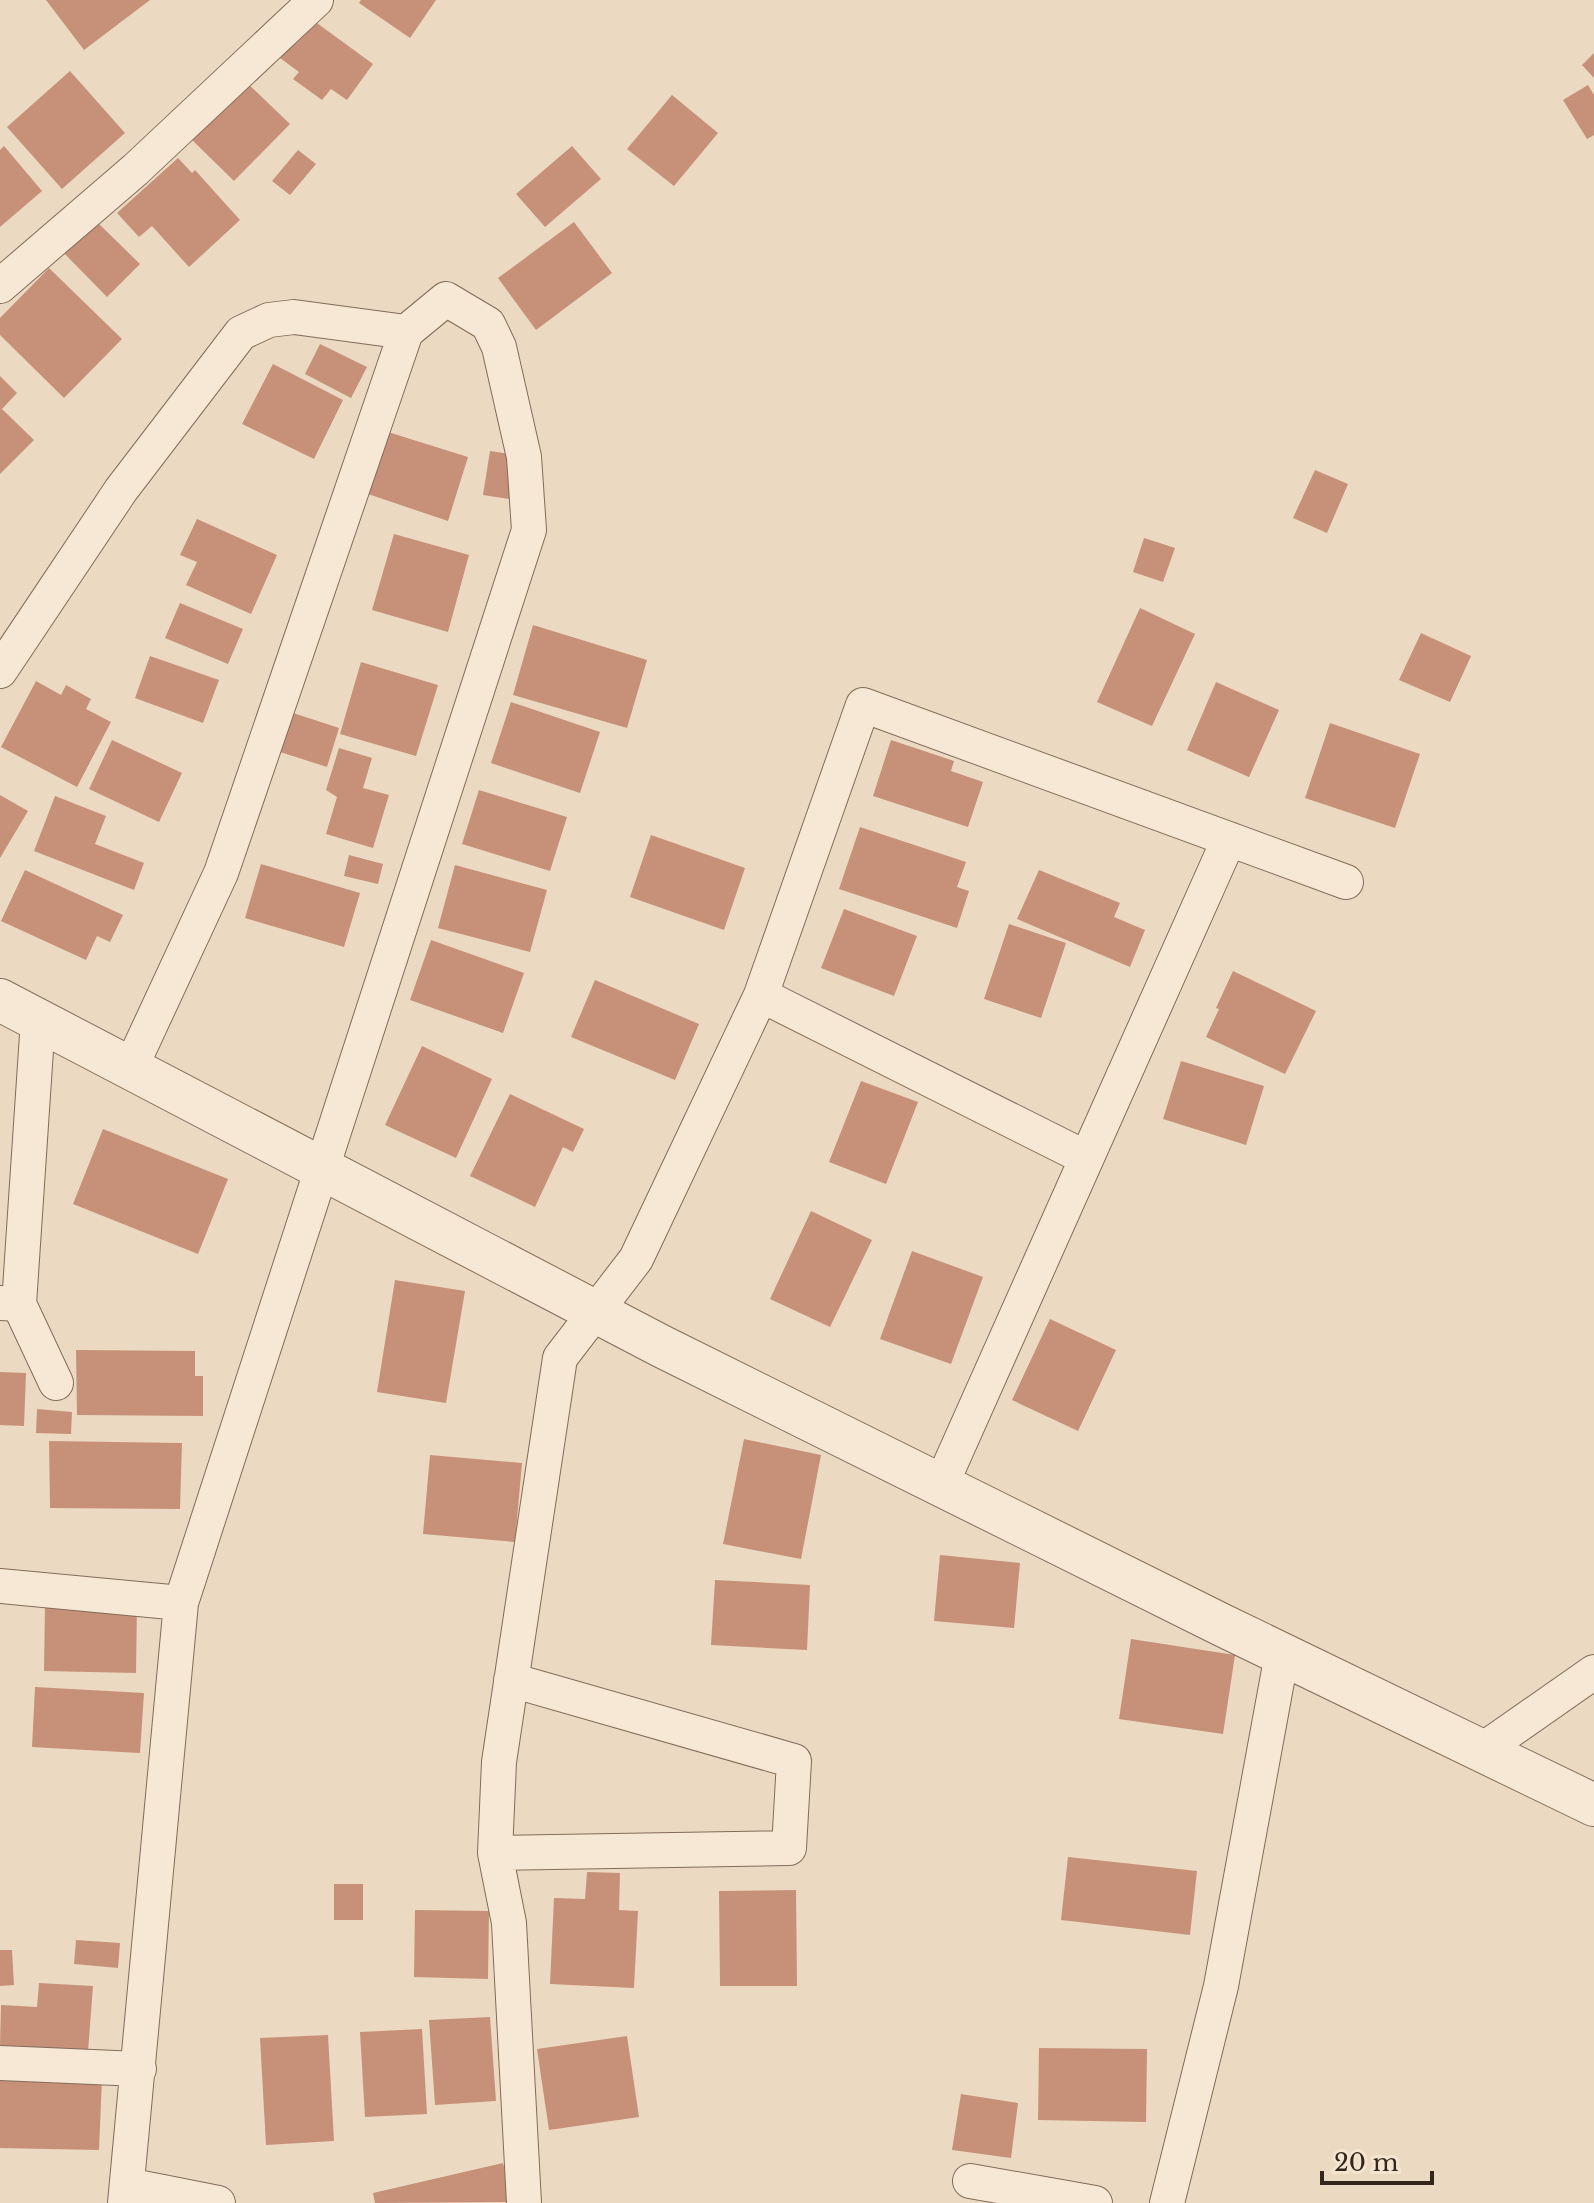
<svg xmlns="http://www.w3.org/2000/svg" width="1594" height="2203" font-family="'Libre Baskerville',serif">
<rect width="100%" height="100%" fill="#ebdac1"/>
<path fill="#c79079" d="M46,0h104l-66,50z
M361,0h75l-26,38 -51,-35z
M310,18l63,46 -26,36 -16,-11 -9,11 -29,-21 6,-7 -19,-14z
M1594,53v25l-12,-13z
M70,71l55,62 -63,56 -55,-62z
M244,80l46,44 -56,57 -46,-45z
M1588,85l6,10v40l-7,4 -24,-39z
M672,95l46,38 -44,53 -47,-37z
M4,146l38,45 -42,36v-77z
M572,146l29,33 -56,48 -29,-33z
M298,150l18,14 -26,31 -18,-14z
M178,158l14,15 3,-3 45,50 -51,47 -37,-41 -13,11 -22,-24z
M95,220l45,44 -33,33 -44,-45z
M574,222l38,51 -76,57 -38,-52z
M49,268l73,71 -58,59 -64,-63v-17z
M320,344l47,23 -16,31 -46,-24z
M273,364l70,36 -29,59 -72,-35z
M0,376l17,17 -15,16 32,31 -34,34z
M388,432l80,25 -20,64 -80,-27z
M490,451l26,4 -7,44 -26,-4z
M1315,470l33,14 -21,49 -34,-15z
M197,519l80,36 -26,59 -65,-29 11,-23 -17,-7z
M394,534l75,21 -21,77 -76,-22z
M1144,538l31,10 -12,34 -30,-10z
M180,603l63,26 -15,35 -63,-26z
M1140,608l55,26 -43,92 -55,-24z
M533,625l114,35 -20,68 -114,-33z
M1421,633l50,23 -21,46 -51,-22z
M150,656l69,24 -16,43 -68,-25z
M361,662l77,23 -22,71 -76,-22z
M36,681l25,14 5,-10 25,14 -5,10 25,13 -34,65 -76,-40z
M1216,682l63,28 -30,67 -62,-27z
M511,702l89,30 -20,61 -89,-30z
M290,712l49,16 -12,39 -50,-16z
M1330,723l90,31 -25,74 -90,-30z
M112,740l70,33 -23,49 -70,-33z
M891,740l63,21 -3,10 32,11 -15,45 -95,-31z
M339,748l33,10 -9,30 26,7 -16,53 -47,-14 11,-37 -11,-7z
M479,790l88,27 -17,54 -88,-27z
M0,795l28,16 -28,47z
M55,796l51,20 -11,28 49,19 -10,27 -100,-39z
M860,827l106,35 -9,25 12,4 -12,37 -118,-39z
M651,835l94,33 -21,62 -94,-33z
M349,855l34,9 -5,20 -34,-8z
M261,864l99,29 -16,54 -99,-29z
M455,865l92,25 -17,62 -92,-24z
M25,870l98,45 -13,27 -13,-6 -11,24 -85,-39z
M1039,870l81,33 -6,14 31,13 -15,37 -113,-48z
M844,909l73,27 -23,60 -73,-28z
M1009,924l57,19 -25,75 -57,-19z
M431,940l93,33 -21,60 -93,-33z
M1233,971l83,40 -31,63 -79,-37 13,-28 -3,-1z
M595,980l104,44 -24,56 -104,-43z
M422,1046l70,33 -36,79 -71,-33z
M1181,1061l83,25 -18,59 -83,-26z
M861,1081l57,21 -32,82 -57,-22z
M510,1094l74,35 -11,23 -10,-5 -28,60 -65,-31z
M103,1129l125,50 -30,75 -125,-50z
M811,1211l61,29 -42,87 -60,-28z
M912,1251l71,26 -32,87 -71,-25z
M395,1280l70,11 -19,112 -69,-11z
M1050,1319l66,31 -38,81 -66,-31z
M76,1350l119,1v25h8v40l-126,-1z
M0,1372l26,1 -2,53 -24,-1z
M37,1409l35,3 -1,22 -35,-1z
M744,1439l77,16 -20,104 -78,-15z
M49,1441l133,2 -2,66 -130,-1z
M430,1455l92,8 -7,79 -92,-8z
M940,1555l80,8 -6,65 -80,-7z
M715,1580l95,5 -3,65 -96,-5z
M45,1602l92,2 -1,69 -92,-2z
M1131,1639l104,16 -12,79 -104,-15z
M35,1687l109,6 -4,60 -108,-6z
M1068,1857l129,14 -7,64 -129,-15z
M587,1872l33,1 -1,37 19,1 -4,77 -84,-4 4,-86 31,1z
M334,1884h29v36h-29z
M796,1890l1,96h-77l-1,-95z
M415,1910l74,1 -1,68 -74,-2z
M76,1940l44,3 -2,25 -44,-4z
M0,1950h12l2,35 -14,1z
M39,1983l54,3 -5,66 -88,-6 1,-41 36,2z
M490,2017l6,84 -61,4 -6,-85z
M422,2029l5,85 -62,3 -5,-85z
M328,2035l6,106 -68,4 -6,-107z
M627,2036l12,81 -90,13 -12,-81z
M1039,2048l108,1 -1,73 -108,-2z
M0,2076l102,2 -3,72 -99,-2z
M961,2094l57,9 -7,55 -59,-8z
M503,2163l9,39 -137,1 -2,-10z"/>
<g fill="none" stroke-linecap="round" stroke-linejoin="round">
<g stroke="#836b5a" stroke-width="36">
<path id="minor" d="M0,286l135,-116 181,-170
M0,671l121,-181 120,-157 28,-13 25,-3 112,15
M761,995l325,163
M0,1303l19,1 19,-284
M19,1304l37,79
M941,1485l288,-646
M0,1586l181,17
M1481,1751l113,-79
M495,1853l294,-5 5,-87 -283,-81
M0,2063l139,6
M970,2181l125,22
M127,2185l91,18
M125,2203l56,-600 348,-1073 -5,-73 -25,-110 -11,-23 -42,-25 -40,33 -185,541 -91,196
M524,2203l-15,-280 -14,-70 4,-91 61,-404 76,-99 125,-264 102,-290 483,177
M1167,2203l54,-217 61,-332"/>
</g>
<g stroke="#836b5a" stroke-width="44">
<path id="tertiary" d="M0,1000l661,346 561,279 372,180"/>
</g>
<use href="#minor" stroke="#f6e8d4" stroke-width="34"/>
<use href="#tertiary" stroke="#f6e8d4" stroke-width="42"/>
</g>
<path d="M1322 2171v12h110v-12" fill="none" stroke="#34261d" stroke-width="4"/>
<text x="1334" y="2171" font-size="24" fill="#34261d" stroke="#f3e5d0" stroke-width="6" paint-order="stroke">20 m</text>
</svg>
